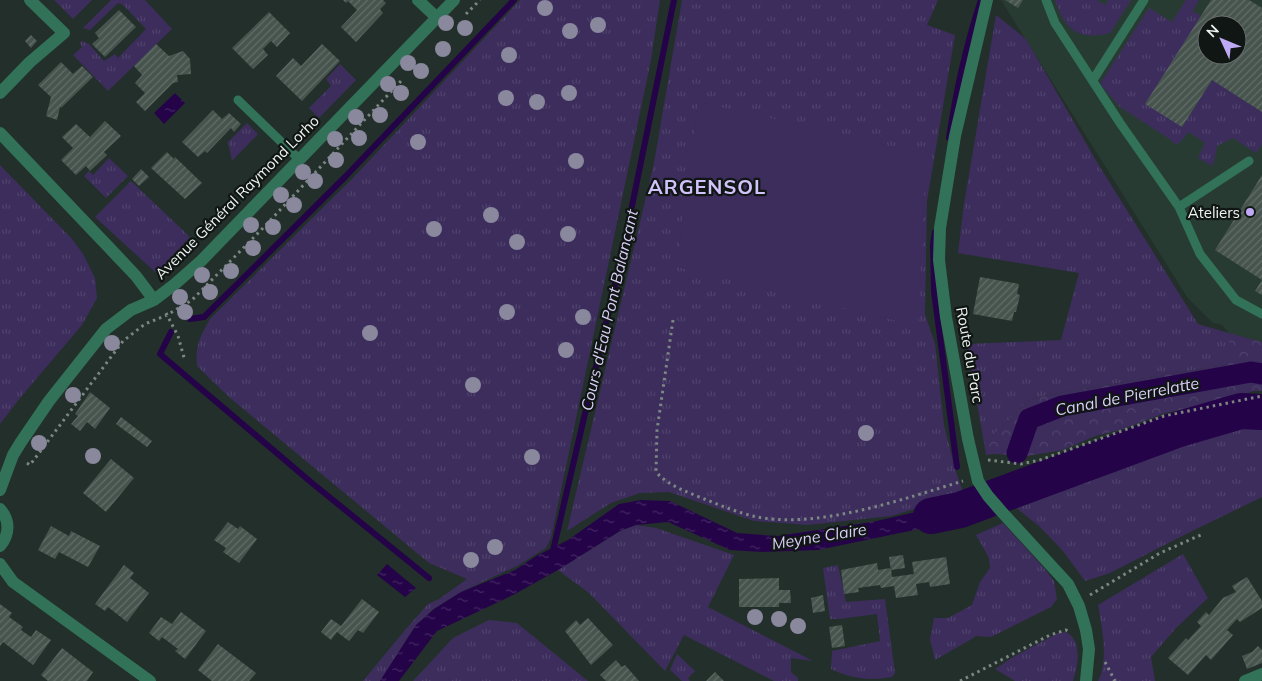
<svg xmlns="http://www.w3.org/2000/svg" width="1262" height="681" font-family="Mulish,sans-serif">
<defs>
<pattern id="grass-tufts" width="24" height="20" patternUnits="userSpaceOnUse" patternTransform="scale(1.25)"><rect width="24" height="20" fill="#3c2d5c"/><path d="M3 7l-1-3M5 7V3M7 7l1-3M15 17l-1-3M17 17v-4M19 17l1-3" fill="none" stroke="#4f426c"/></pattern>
<pattern id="forest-crowns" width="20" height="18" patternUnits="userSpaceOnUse" patternTransform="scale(1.25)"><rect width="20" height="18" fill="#3c2d5c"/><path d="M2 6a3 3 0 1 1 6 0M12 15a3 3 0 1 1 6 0" fill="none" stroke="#4f426c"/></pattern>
<pattern id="water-ripples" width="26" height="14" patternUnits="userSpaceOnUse" patternTransform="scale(1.25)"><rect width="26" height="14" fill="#240348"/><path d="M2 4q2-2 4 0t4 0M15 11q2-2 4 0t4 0" fill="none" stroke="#442863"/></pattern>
<pattern id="building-hatch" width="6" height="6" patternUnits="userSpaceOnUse" patternTransform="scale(1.25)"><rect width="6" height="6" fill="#47544e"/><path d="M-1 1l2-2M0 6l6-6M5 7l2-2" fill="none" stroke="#626d68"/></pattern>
</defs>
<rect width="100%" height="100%" fill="#232f2a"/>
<path fill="#283b33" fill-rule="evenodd" d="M1001,0h261v342l-33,-9 -7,-8 -9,-2 -26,-26zM1207,25h30v30h-30z"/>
<path fill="url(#grass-tufts)" d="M54,0h38l-19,19z
M111,0h34l27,29 -64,62 -35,-36 9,-8 -2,-4 2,-2 7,3 15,17 11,-7 3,4 28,-29 -23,-24 -5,-2 -28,27 -7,-2z
M520,0h140l-9,60 -100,478 -5,10 -29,18 -56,26 -27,17 -18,16 -36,56h-17l42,-51 23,-26 11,-5 28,-20 -38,-16 -199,-165 -33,-32c-2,-21 3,-29 13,-47l142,-140z
M682,0h256l-11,25 28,10 -28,166 -2,113 10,30 9,81 11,44 8,23 -38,14 -34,10 -83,9 -54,-4 -85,-29 -29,1 -29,10 -44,28 87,-368z
M1055,0h42l8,5 3,-5h23l-21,33c-32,8 -45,-3 -55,-33z
M1186,0h13l-6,11 8,5 -19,111 30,-47 50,32v32l-6,9 -23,-15 -16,8 -4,20 -15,-8 7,-15 -16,-11 -12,13 -9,-7 -48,-31 -20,-23 49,-76 23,14z
M996,15l30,24 72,125 100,160 31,9 1,30 -1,1 -181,31 -18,5 -5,4 -41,40 -17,-100 94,-4 18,-67 -121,-20 6,-49z
M340,64l16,16 -37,38 -10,-10 22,-22 -5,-7z
M247,123l11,11 -26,27 -4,-19z
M109,158l19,18 -22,22 -22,-22 5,-5 4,4z
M0,165l72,74 11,15 12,24 2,20 -15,27 -62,73 -20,26z
M131,181l59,56 -25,27 6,6 -5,3 -11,-1 -60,-55z
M1262,422v75l-80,39 -72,37 -25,8 -22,-30 -24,-25 -30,-24c51,-23 104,-42 157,-59 31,-10 63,-21 96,-21z
M1003,523l41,45 10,13 3,18 -6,8 -60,30 -17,-1 1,1 -40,23 -5,-21 4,-21h14l24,-13 8,-23 10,-14 -1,-10 -13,-23z
M636,525l20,3 78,27 -26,52 105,54 -22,-3v14l7,6v3h-24l-90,-46 -19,36 -76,-78 -31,-23 62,-39z
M1183,554l25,44 -31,29 -26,30 4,24h-57c11,-21 4,-53 0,-76z
M838,565l8,37 39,-3 10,74 -3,4c-24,4 -39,2 -61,-8l1,-18 48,-10 -3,-27 -38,5h-9l-7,-51z
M489,620l28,3 71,58h-175l40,-43z
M1066,632c17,9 12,34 7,49h-58l-20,-12 18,-12 45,-24z
M677,654l18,17 -7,7 2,3h-8l-12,-11z"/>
<path fill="url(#forest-crowns)" d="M1229,333l33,9v49h-8l-37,11 -52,11 -45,17 -25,6 -32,14 -36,6 -31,-2 -10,1 -2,-11 41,-40 5,-4 18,-5 181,-31z"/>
<path fill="#3c2d5c" d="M698,102l228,52 -8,172 -241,-59z"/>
<path fill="url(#water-ripples)" d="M175,93l10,10 -21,21 -10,-11z
M973,495l14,15 -20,10 -14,2 -135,28 -56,2 -32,-2 -62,-28 -32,3 -16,6 -62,39 -45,25 -76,36 -38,50h-19l36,-56 18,-16 27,-17 54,-22 21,-14 32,-16 51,-36 22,-4 29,1 67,32 40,3 95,-14 70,-16 22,-6z
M387,564l29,24 -11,9 -28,-22z"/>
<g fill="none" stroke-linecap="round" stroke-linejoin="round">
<path stroke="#240348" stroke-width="6" d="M949,138c7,-47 17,-93 32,-138
M935,232l-2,12 1,47 23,176
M190,319l14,-2 141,-140 169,-177
M171,332l-11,22 152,129 117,95
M552,555l70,-300 52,-255"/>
<path stroke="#240348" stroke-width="21" d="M1017,453l12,-34 33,-13 189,-34 11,2"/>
<path stroke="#240348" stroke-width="36" d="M931,516l29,-6 216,-80 65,-19 21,1"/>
</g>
<path fill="url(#building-hatch)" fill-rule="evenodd" d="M343,0h40l3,3 -6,6 3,4 -27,29 -15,-15 16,-17 -9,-9 -2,2z
M1005,0h18l-5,8z
M1211,0h38l13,8v104l-50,-32 -30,47 -37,-23zM1207,25h30v30h-30z
M119,10l17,17 -31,30 -13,-13 7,-6 -4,-5z
M269,12l21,21 -13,14 -6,-6 -8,8 5,6 -15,14 -21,-21z
M31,35l6,6 -6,7 -6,-7z
M156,44l13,12 14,-5 7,8 1,15 -14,1 1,7 -5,1 -28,28 -9,-9 9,-9 -10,-10 7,-8 -8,-9z
M322,44l18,17 -38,40 -26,-25 17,-18 8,8z
M61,62l12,12 9,-8 11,11 -32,31 -1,-1 -3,13 -11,-4 5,-19 -13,-12z
M213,110l9,9 7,-6 12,11 -7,8 -3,-4 -24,25 -2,-2 -7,6 -16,-15z
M105,121l16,15 -17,16 3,3 -17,16 -4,-5 -10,9 -15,-15 12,-12 -11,-11 14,-13 14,13z
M167,152l7,7 1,-2 27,26 -17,16 -34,-31z
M141,169l8,8 -10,9 -7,-7z
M1262,175v120l-7,-4 7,-11 -47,-30z
M980,277l39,7 -2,10 3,1 -4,17h-2l-2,9 -39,-7z
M90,392l20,16 -15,21 -8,-7 -7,9 -9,-7 7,-8 -3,-2z
M121,417l31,24 -5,6 -31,-23z
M111,459l23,19 -28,34 -23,-19z
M228,522l10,7 2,-3 17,13 -18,24 -16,-11 3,-4 -12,-8z
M51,526l18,10 2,-5 29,15 -12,21 -29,-15 -4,7 -17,-9z
M903,555l2,13 -14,2 -2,-13z
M946,557l4,27 -20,3 -1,-5 -13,2 2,11 -22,3 -2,-12 -13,2 -1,-3 -22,3 1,4 -15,2 -3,-24 36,-7 1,7 13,-2 1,9 22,-3 -2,-12z
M124,565l10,8 -4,5 19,15 -22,29 -19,-15 -3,4 -10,-7z
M1247,577l15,24v7l-22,14 -3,-3 -10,11 6,5 -22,25 -5,-5 -18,20 -20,-17 18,-20 2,2 13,-14 -4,-4 9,-10 3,3 14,-17 13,-6 -4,-6z
M779,578v12h11l1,13h-12v4h-40v-28z
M823,595l2,16 -12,2 -2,-15z
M362,599l17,13 -16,21 -5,-3 -9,11 -12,-9 -6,8 -10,-8 10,-13 10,7z
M0,604l12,9 -3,4 14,10 -2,3 10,7 5,-7 15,10 -18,25 -30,-23 -3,4z
M181,612l25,19 -21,28 -10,-8 3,-2 -16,-12 -3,4 -10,-8 12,-16 11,7z
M588,618l25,27 -22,20 -26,-34 11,-11 4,5z
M842,625l3,21 -13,2 -3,-21z
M218,644l38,29 -7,8h-37l-14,-11z
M1258,646l4,4v13l-15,6 -5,-13 10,-4z
M62,648l31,24 -6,9h-39l-7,-6z
M616,660l6,7 3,-2 14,16h-33l-6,-6z
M715,672l9,9h-18z"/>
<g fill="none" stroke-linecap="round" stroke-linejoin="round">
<path stroke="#7c8682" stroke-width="3" stroke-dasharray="2.5 4" stroke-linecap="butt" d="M466,14l14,-14
M166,313l12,23 7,25
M673,320l-16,110 -1,42c13,14 29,19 46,26 17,7 37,15 55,19 62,12 146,-18 206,-36
M988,460l33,4 19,-4 124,-44 98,-20
M27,463l3,2 93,-124 22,-17 22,-9 25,-15 73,-74 136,-145
M1090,595l70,-42 43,-19
M1105,662l10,19
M960,681l90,-46 16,-5 4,3"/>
<path stroke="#317259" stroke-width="9" d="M1046,0l9,23 65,100 59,84 21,47 36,46 26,14
M1093,80l51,-80
M238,100l62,60
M1179,207l70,-46"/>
<path stroke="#317259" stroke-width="12" d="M418,0l18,17
M987,0l-32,136 -15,92 -1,32 7,57 22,122 10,42 10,15 13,15 67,73 11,22 7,24 3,19 -3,32
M0,93l30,-31 34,-29 -34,-33
M0,133l119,125 17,18 18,24
M0,490l13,-35 8,-13 28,-41 57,-72 25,-19 23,-10 21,-16 26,-23 253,-261
M0,509c10,11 10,25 0,37
M0,564l13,18 137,99
M1245,681l17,-7"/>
</g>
<g fill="#89889d">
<circle cx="545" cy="8" r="8"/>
<circle cx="446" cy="23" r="8"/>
<circle cx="598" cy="25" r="8"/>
<circle cx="465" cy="28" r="8"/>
<circle cx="570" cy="31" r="8"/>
<circle cx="443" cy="49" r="8"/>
<circle cx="509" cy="55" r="8"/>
<circle cx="408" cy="63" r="8"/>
<circle cx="421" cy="71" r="8"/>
<circle cx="388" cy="84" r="8"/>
<circle cx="401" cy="93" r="8"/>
<circle cx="569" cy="93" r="8"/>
<circle cx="506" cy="98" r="8"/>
<circle cx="537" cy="102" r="8"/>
<circle cx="380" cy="115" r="8"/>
<circle cx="356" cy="117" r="8"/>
<circle cx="359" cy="138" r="8"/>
<circle cx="335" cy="139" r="8"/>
<circle cx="418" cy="142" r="8"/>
<circle cx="336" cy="160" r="8"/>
<circle cx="576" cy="161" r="8"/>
<circle cx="303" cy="172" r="8"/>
<circle cx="315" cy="181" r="8"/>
<circle cx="281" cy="195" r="8"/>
<circle cx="294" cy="205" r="8"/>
<circle cx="491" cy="215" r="8"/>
<circle cx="251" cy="225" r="8"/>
<circle cx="273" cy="227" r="8"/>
<circle cx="434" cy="229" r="8"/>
<circle cx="568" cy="234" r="8"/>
<circle cx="517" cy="242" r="8"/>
<circle cx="253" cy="248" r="8"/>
<circle cx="231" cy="271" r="8"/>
<circle cx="202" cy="275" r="8"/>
<circle cx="210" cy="292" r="8"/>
<circle cx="180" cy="297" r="8"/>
<circle cx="185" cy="312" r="8"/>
<circle cx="507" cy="312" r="8"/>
<circle cx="583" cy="317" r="8"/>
<circle cx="370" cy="333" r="8"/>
<circle cx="112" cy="343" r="8"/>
<circle cx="566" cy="350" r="8"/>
<circle cx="473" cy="385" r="8"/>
<circle cx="73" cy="395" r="8"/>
<circle cx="866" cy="433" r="8"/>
<circle cx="39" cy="443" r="8"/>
<circle cx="93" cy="456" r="8"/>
<circle cx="532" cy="457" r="8"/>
<circle cx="495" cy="547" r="8"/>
<circle cx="471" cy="560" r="8"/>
<circle cx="755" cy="617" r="8"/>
<circle cx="779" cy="619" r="8"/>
<circle cx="798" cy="626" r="8"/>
</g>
<circle fill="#bfa9f4" stroke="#101613" stroke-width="2" cx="1250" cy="212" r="5"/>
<g text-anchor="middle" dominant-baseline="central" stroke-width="4.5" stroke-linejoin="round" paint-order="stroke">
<g font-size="15" fill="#eef5f2" stroke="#101613">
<text transform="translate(237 197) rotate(-45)">Avenue Général Raymond Lorho</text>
<text transform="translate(970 355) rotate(80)">Route du Parc</text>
</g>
<g font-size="15" fill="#eef5f2" stroke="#101613" text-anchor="end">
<text x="1240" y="212">Ateliers</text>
</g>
<g font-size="16" font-style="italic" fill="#d9cef7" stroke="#101613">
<text transform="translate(609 310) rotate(-77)">Cours d'Eau Pont Balançant</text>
<text transform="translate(1127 396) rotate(-11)">Canal de Pierrelatte</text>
<text transform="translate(819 536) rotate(-9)">Meyne Claire</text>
</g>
<g font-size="20" font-weight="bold" letter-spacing="1" fill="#d2c2fb" stroke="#101613">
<text x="707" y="186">ARGENSOL</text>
</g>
</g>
<g transform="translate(1222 40) rotate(314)"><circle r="24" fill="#101613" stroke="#696f6c"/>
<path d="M0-4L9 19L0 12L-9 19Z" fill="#bfa9f4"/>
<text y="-8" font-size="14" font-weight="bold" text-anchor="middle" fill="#eef5f2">N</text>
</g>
</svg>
